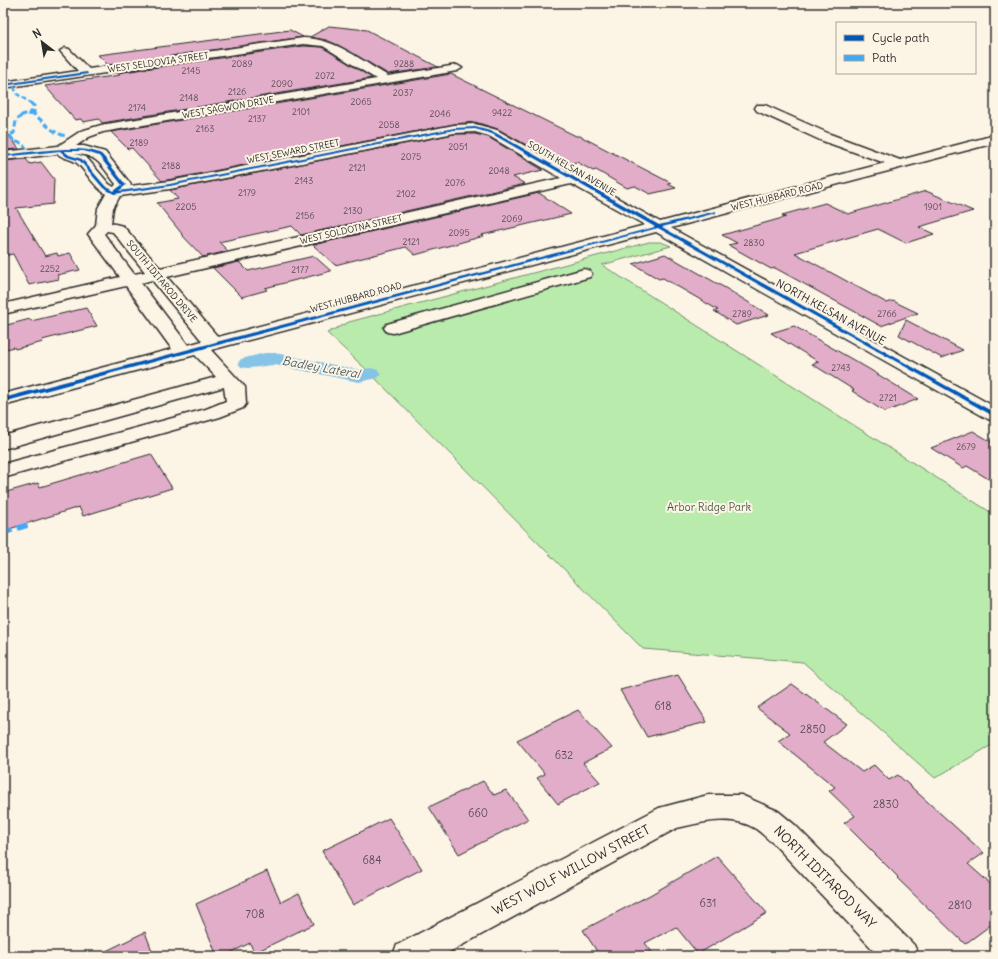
<svg xmlns="http://www.w3.org/2000/svg" width="998" height="959" font-family="Delius,sans-serif">
<rect width="100%" height="100%" fill="#fcf5e5"/>
<filter id="ink" filterUnits="userSpaceOnUse"><feTurbulence type="fractalNoise" baseFrequency=".025" numOctaves="2"/><feDisplacementMap in="SourceGraphic" scale="8" xChannelSelector="R" yChannelSelector="G"/><feConvolveMatrix kernelMatrix="1 2 1 2 8 2 1 2 1" color-interpolation-filters="sRGB"/></filter>
<g filter="url(#ink)">
<path fill="#b9ecac" stroke="#728c6c" d="M649,242h12l10,4 -69,19 393,250v228l-60,35 -132,-116 -160,-13 -272,-275 -44,-41 22,-11z"/>
<g fill="none" stroke-linecap="round" stroke-linejoin="round">
<path fill="#86c3e6" fill-rule="evenodd" d="M265,353h10l84,17 12,-2 7,2 3,4 -3,4 -19,4 -84,-17c-12,0 -23,5 -34,2l-3,-4 3,-4z"/>
</g>
<path fill="#e1adc9" stroke="#2b2b2b" d="M329,26l38,4 71,37 -50,7 -50,-29 -12,-5 -16,-3z
M290,30l13,7 -195,28 -10,-10z
M303,46l19,1 50,31 -270,45 -3,-4 -16,3 -2,-3 -6,1 -30,-34 75,-11 -3,-2z
M451,74l125,62h4l91,47 -3,1 8,4 -26,6 -15,-8 -8,2 -31,-18 -3,1 -16,-9 -15,3 -64,-36 -23,-7 -21,2 -292,57 -30,-33 -4,1 -17,-17z
M3,127l16,22 -16,1z
M454,134h21l13,3 55,33 -30,7 12,7 -224,51 -9,-9 -73,16 9,9 -25,6 -22,-23h1l-25,-31 21,-4 -8,-9z
M26,159l4,5 11,-2 13,17 -1,25 -37,4 29,48 12,-3 1,3 12,-3 10,17 -23,5 2,4 -30,6 -16,-31 -10,2v-95z
M926,191l47,20 -54,16 15,7 -28,9 -28,-14 -83,24 92,50 6,-2 25,12 -37,13 -106,-58 -4,1 -43,-24 9,-2 -15,-8 64,-18 -4,-2 43,-12 23,11z
M539,193l32,21 -89,21 2,1 -69,19 -9,-8 -71,18 -22,-20z
M665,254l62,35 42,26 -33,10 -22,-14 4,-1 -55,-32 -4,1 -26,-15z
M314,256l17,15 -66,17 2,2 -25,7 -29,-29 26,-6 9,9z
M86,308l11,18 -55,14 1,2 -28,7 -1,-2 -11,3v-24l27,-7 1,2z
M906,320l57,30 -21,8 -43,-23z
M794,326l75,43 49,30 -33,13 -33,-21 2,-1 -42,-26 7,-2 -48,-29z
M973,431l22,13v39l-28,-17 -4,2 -32,-20z
M151,454l21,34 -89,28 -4,-9 -76,24v-38l35,-10 2,4z
M678,675l29,47 -60,15 -27,-47z
M792,684l55,40 -24,18 39,30 12,-7 15,15 9,-5 86,78 -16,11 27,24v34l-30,22 -68,-66 1,-1 -54,-54 11,-7 -26,-25 6,-4 -57,-46 12,-8 -33,-25z
M578,710l34,38 -29,15 17,19 -42,22 -21,-26 8,-4 -28,-34z
M483,781l11,14 12,-5 22,29 -69,35 -30,-47z
M389,818l33,51 -69,36 -31,-54z
M717,856l50,57 -69,41 -22,-27 -31,16 10,13h-55l-17,-26 67,-35z
M267,871l14,31 18,-9 15,31 -60,29 -4,-10 -26,13h-7l-21,-52z
M145,932l9,24h-58z"/>
<g fill="none" stroke-linecap="round" stroke-linejoin="round">
<g stroke="#2b2b2b" stroke-width="3">
<path id="minor" d="M303,38c32,0 59,23 85,38l69,-11 5,3 -5,3 -354,61 -14,5 -13,9h8l21,6 24,30 2,3 -1,1 40,-5 284,-56 21,-1 22,6 163,92 225,-59 -65,-23 -63,-29 -2,-3 2,-3h8l65,29 70,26 95,-25v8l-324,85 324,179v14l-7,-2 -332,-187 -445,118 34,37 1,17 -3,4 -23,9 -217,61v-14l203,-55 20,-8 -2,-14 -221,62v-13l213,-59 -21,-22 -192,51v-12l169,-45 -46,-63 -123,28v-10l117,-27 -32,-43 8,-9 2,-17 8,-14c-12,-7 -18,-20 -28,-30 -5,-5 -14,-5 -20,-10l-55,6v-8l55,-6 23,-15 20,-6 275,-46 -53,-33 -20,-2 -300,44v-6l75,-11 -18,-20 5,-3 4,1 20,20zM475,132l14,4 72,42 -401,90 -37,-42 -12,-3 2,-15 7,-12 50,-7 284,-56zM75,154c23,0 28,14 41,30l-2,3 -5,-3 -23,-27zM571,184l74,41 -427,112 -51,-60zM107,231l6,1 32,40 -11,2 -30,-40zM152,280l50,61 -14,4 -47,-62z
M584,269l6,2 2,3 -2,3 -197,56 -6,-1 -3,-4 3,-4z
M708,795h33l37,16 17,14 119,120 5,11h-40l-106,-113c-6,-4 -11,-10 -17,-14 -24,-15 -53,-7 -79,-1l-235,128h-50l5,-11 262,-137z"/>
</g>
<g stroke="#2b2b2b" stroke-width="3">
<path id="major" d="M987,3h8v4z"/>
</g>
<use href="#minor" fill="#fcf5e5" fill-rule="evenodd"/>
<use href="#major" fill="#fcf5e5" fill-rule="evenodd"/>
<path stroke="#3fa9f5" stroke-width="2.5" stroke-dasharray="4.5 2.5" stroke-linecap="butt" d="M14,87l3,7 15,10"/>
<path stroke="#3fa9f5" stroke-width="3" stroke-dasharray="6 3" stroke-linecap="butt" d="M30,103l4,3v8c11,9 18,19 32,22
M34,111l-12,4 12,-1
M22,115l-6,6 -2,12 -5,2 6,7 7,1 4,5"/>
<path stroke="#3fa9f5" stroke-width="5.5" stroke-dasharray="10 5.5" stroke-linecap="butt" d="M3,533l28,-9"/>
<g stroke="#fcf5e5" stroke-width="2">
<path id="cycleway" d="M87,72l1,2 -85,12v-2z
M475,127l19,5 165,93 57,-14v2l-54,14 333,186v4l-337,-189 -655,174v-4l652,-171 -163,-93 -17,-5 -21,1 -284,56 -56,8 -11,-6 -23,-27 -13,-4 -7,-6 -57,6v-2c23,-2 78,-12 98,-1 4,3 20,25 25,31l-7,6 51,-7 284,-56zM64,151h20l15,5 23,29 -8,6 -9,-5 -23,-27 -13,-4z"/>
</g>
<use href="#cycleway" fill="#0057b8" fill-rule="evenodd"/>
</g>
</g>
<g text-anchor="middle" dominant-baseline="central" stroke-width="4" stroke-linejoin="round" paint-order="stroke">
<g font-size="9" fill="#2b2b2b" stroke="#fcf5e5">
<text transform="translate(158 62) rotate(-8)">WEST SELDOVIA STREET</text>
<text transform="translate(228 107) rotate(-10)">WEST SAGWON DRIVE</text>
<text transform="translate(293 151) rotate(-11)">WEST SEWARD STREET</text>
<text transform="translate(572 168) rotate(30)">SOUTH KELSAN AVENUE</text>
<text transform="translate(777 196) rotate(-14)">WEST HUBBARD ROAD</text>
<text transform="translate(351 229) rotate(-13)">WEST SOLDOTNA STREET</text>
<text transform="translate(162 281) rotate(50)">SOUTH IDITAROD DRIVE</text>
<text transform="translate(356 297) rotate(-15)">WEST HUBBARD ROAD</text>
</g>
<g font-size="9" fill="#584c52">
<text x="242" y="63">2089</text>
<text x="404" y="63">9288</text>
<text x="191" y="70">2145</text>
<text x="325" y="75">2072</text>
<text x="282" y="83">2090</text>
<text x="237" y="91">2126</text>
<text x="403" y="92">2037</text>
<text x="189" y="97">2148</text>
<text x="361" y="101">2065</text>
<text x="137" y="107">2174</text>
<text x="301" y="111">2101</text>
<text x="502" y="112">9422</text>
<text x="440" y="113">2046</text>
<text x="257" y="118">2137</text>
<text x="389" y="124">2058</text>
<text x="205" y="128">2163</text>
<text x="139" y="142">2189</text>
<text x="458" y="146">2051</text>
<text x="411" y="156">2075</text>
<text x="171" y="165">2188</text>
<text x="357" y="167">2121</text>
<text x="499" y="170">2048</text>
<text x="304" y="180">2143</text>
<text x="455" y="182">2076</text>
<text x="247" y="192">2179</text>
<text x="406" y="193">2102</text>
<text x="186" y="206">2205</text>
<text x="933" y="206">1901</text>
<text x="353" y="210">2130</text>
<text x="305" y="215">2156</text>
<text x="512" y="218">2069</text>
<text x="459" y="232">2095</text>
<text x="411" y="241">2121</text>
<text x="754" y="242">2830</text>
<text x="50" y="268">2252</text>
<text x="300" y="269">2177</text>
<text x="742" y="313">2789</text>
<text x="887" y="313">2766</text>
<text x="841" y="367">2743</text>
<text x="888" y="397">2721</text>
<text x="966" y="446">2679</text>
</g>
<g font-size="11" fill="#2b2b2b" stroke="#fcf5e5">
<text transform="translate(831 312) rotate(29)">NORTH KELSAN AVENUE</text>
</g>
<g font-size="11" fill="#4e5b4b" stroke="#fcf5e5">
<text x="709" y="507">Arbor Ridge Park</text>
</g>
<g font-size="11" fill="#584c52">
<text x="663" y="706">618</text>
<text x="813" y="729">2850</text>
<text x="564" y="755">632</text>
<text x="886" y="804">2830</text>
<text x="478" y="813">660</text>
<text x="372" y="860">684</text>
<text x="708" y="903">631</text>
<text x="960" y="905">2810</text>
<text x="255" y="914">708</text>
</g>
<g font-size="12" font-style="italic" fill="#465963" stroke="#fcf5e5">
<text transform="translate(321 367) rotate(10)">Badley Lateral</text>
</g>
<g font-size="13" fill="#2b2b2b" stroke="#fcf5e5">
<text transform="translate(571 870) rotate(-28)">WEST WOLF WILLOW STREET</text>
<text transform="translate(825 877) rotate(45)">NORTH IDITAROD WAY</text>
</g>
</g>
<rect width="998" height="959" fill="none" stroke="#fcf5e5" stroke-width="16"/>
<rect x="8" y="8" width="982" height="943" fill="none" stroke="#2b2b2b" stroke-width="1.5" filter="url(#ink)"/>
<rect x="836" y="22" width="140" height="52" fill="#fcf5e5" stroke="#a8a49b"/>
<rect x="844" y="35" width="20" height="6" fill="#0057b8" stroke="#a8a49b"/>
<text x="872" y="42" font-size="12" fill="#2b2b2b">Cycle path</text>
<rect x="844" y="55" width="20" height="6" fill="#3fa9f5" stroke="#a8a49b"/>
<text x="872" y="62" font-size="12" fill="#2b2b2b">Path</text>
<g transform="translate(42 42) rotate(329)" stroke="#fcf5e5" stroke-width="3" paint-order="stroke">
<path d="M0-3L7 15L0 10L-7 15Z" fill="#2b2b2b"/>
<text y="-6" font-size="11" font-weight="bold" text-anchor="middle" fill="#2b2b2b">N</text>
</g>
</svg>
